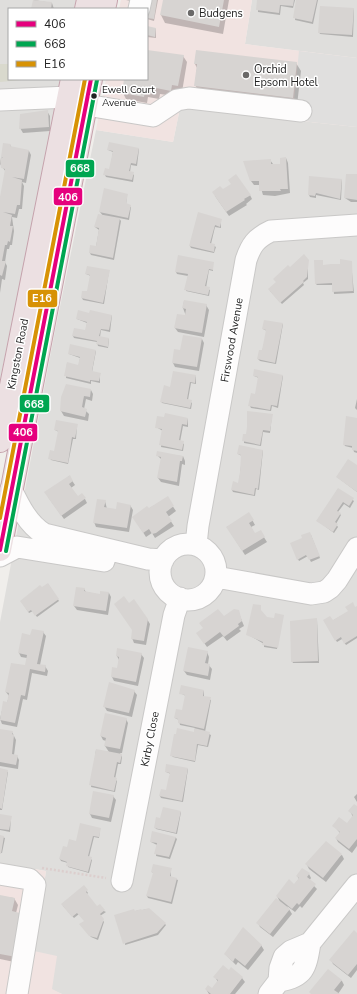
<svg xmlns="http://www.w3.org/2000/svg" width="357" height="994" font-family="'Nunito Sans',sans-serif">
<rect width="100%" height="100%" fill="#f0eeeb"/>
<path fill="#dfdedc" d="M0,0h76l-2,9h-65v70h52l-61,302z
M252,0h105v58l-112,-14z
M180,108l177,19v867h-295l-10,-4 -18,-39 12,-80 -46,-8v-241l54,-286 42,-206 77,12z"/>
<path fill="#f1e3e1" d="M121,0h131l-7,44 112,14v69l-177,-19 -7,34 -77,-12 10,-51h41v-70h-28z
M0,863l46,8 -12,80 23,5 -5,33 10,5h-62z"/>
<path fill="#d9d9cd" d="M0,64h9v15h23l-32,3z"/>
<path fill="#e0dfde" d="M299,51l58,7v69l-65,-7z"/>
<path fill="#0003" d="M34,0l18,3 2,6h-22z
M126,0h32l-4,21 -7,-2v-10l-12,-7z
M164,0h65l-6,34 -58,-11 -4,-8z
M258,0h37l-2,8 -12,-2 -1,9 -22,-3z
M297,0h21l-5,24 -18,-4z
M354,9l-1,28 -33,-3 -1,-2z
M147,27l9,2v9l-9,-1z
M147,51l36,5 4,6 -5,30 -8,4 -14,-2 -1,5 -11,-2 -1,6 -21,-4 -3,-6 2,-14h22z
M296,63l5,8 -4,34 -97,-12 -5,-8 2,-17 -2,-4z
M47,111l3,5v15l-27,2 -3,-5z
M10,145l2,3 17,3 2,4 -5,28 -4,-1 2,4 -2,23h-3l-2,9 -5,-1 2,14 -2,14h-2l-1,4h-2l-2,13 2,4 -2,14 -3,-1 -2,14v-92l6,-29 -6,-8v-4z
M139,149l-2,17 -6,-1 -1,7 4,3 -1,7 -27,-5 -1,-2 5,-5 3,-18 -5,-2z
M286,158l2,5 2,30 -15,3 -12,-1 -3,-10h-6l-3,-4 19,-21 3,4 8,1z
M357,175v27h-6l-6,-4z
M342,180l-1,20 -25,-5v3l-6,-1 -1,-2z
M223,191l27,4 2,4 -6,5 1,1 -18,11 -14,-20z
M127,194l-1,11 5,2 -2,13 -10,-2 2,3 -7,39 -23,-5 -1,-2 6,-6 3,-17 -4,-3 8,-11 -3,-4z
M221,220v8l-6,-1 -4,17 5,3 -2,6 -23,-5 -1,-2z
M308,260v19l-5,4 1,2 -22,19 -12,-13 20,-23z
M322,261l1,5 18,-1 10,-3 3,31 -20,1 -1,-9h-16l-1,-1z
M213,263v8l-4,-1 -3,18 4,2 -1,6 -23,-5 2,-15 -11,-2 -1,-2z
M109,271l-5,33 -21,-4 -1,-2 6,-5 3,-17 -5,-2z
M184,301l22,4 3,5 -5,27 -26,-5 -3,-4 11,-12 -3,-8z
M112,315l-2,17 -9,-2 -1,7 9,2 -1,9 -10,-2 -1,-4 -23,-4 -1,-2 13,-5 1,-8 -10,-4z
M283,324l-7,40 -16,-3 -2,-2 4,-7 5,-21 -4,-2z
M202,339l2,4 -5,28 -24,-4 -2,-4 8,-11z
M96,351l-4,21 8,2v9l-9,-2v3l-25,-6 1,-15 12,3 1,-8 -11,-4z
M196,376v8l-5,-1 -3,17 4,3 -1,6 -29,-6 -1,-2z
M254,376h29l-5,32 -6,-2 -1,5 -20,-3 -1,-2 6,-11 3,-17z
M91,390l2,4 -1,7 -6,-2 -2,10 5,5 -1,7 -24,-5 -3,-5z
M357,399v11l-2,-2z
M272,415l-2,18 -7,-1 -2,14 -17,-3v-8l2,1z
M188,419v8l-5,-1 -3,16 4,2 -1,7 -22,-4 2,-16 -7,-4z
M357,419v34l-3,-1 -1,-4 -8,-2 -1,-2z
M77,425l-1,14h-3l-5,25 -17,-4 -1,-2 5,-6 4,-20 -4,-2z
M263,450l-4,40 -3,-1 -1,7 -22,-4 -1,-2 7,-6 3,-28 -4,-2z
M157,455l26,1 2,5v4l-3,-1 -3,22 -18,-4 -3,-4 4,-18z
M357,466v26l-20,-15z
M69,476l6,9 -4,3 6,10 8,1 2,4 -23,16 -16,-22z
M338,489l16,12 -4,7 -6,-4 -6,8 3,3 -5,9 2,3 -4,6 -16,-12z
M167,498l9,13 -8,6 6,9 -19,12 -3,-5 -6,4 -10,-16 12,-12z
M105,501l2,8 10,1 13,-5 3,5 -4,22 -33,-5 -2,-5z
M249,514l6,11 -4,2 4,8 5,-4 7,11 -22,13 -18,-28z
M311,535l9,23 -9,4 -3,-6 -9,5 -1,-2z
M48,584l11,17 -22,16 -4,-6 -4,2 -8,-12z
M84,589l2,3 15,3 8,-2 2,4 -3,18 -31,-5 -3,-4z
M129,604l18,15 3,5 -4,21 -12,-2 -2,-5 1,-8z
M261,606v6l6,6 8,1 7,-3 -5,33 -13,-2v-3l-17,-10z
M357,607v31l-11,7 -4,-6 -5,3 -12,-21h7z
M238,611l6,15 -5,3 2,2 -14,10 -4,-5 -16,11 -7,-10 23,-20z
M317,620l2,43h-26l-1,-2z
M43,632l3,4 -6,29 5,1 3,5 -1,5 -15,-3 -5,27 -4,-1 -6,28 -15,-3 -2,-5 4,-17 3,1 2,-7 -3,-4 20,-26 1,-8 -6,-1 -2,-4 12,-17z
M207,652l2,5 -1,7 4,5 -2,11 -23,-5 -3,-4z
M141,654l3,4 -6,28 -24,-5 -2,-4 6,-8 1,-9 -2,-4z
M134,691l3,4 -5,22 -25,-6 -3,-5z
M204,691v6l7,3 -6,32 6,3 -3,12 -10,-2 -3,17 -22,-5 -2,-2 24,-22v-5l-15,-3 -1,-5 -4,-2 8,-6 3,-16 -6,-3z
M126,719l2,4 -6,30h-2l2,4 -1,7h-3l-3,15 2,2 -2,11 -24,-5 5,-37 13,2 -4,-6 1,-5 -3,-1 -2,-4z
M0,730l12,2 4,8 -2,15 3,1 2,4 -1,9 -18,-3z
M0,769l8,3 -6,38h-2z
M188,769l-5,33 -22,-4 -1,-2 7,-5 4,-17 -5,-2z
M357,794v8l-3,-5z
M113,796l3,4 -5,22 -19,-4 -2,-4z
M357,807v39l-5,7 -14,-11 -2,-4 4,-5 -6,-7 13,-2 6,-7 -3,-6z
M181,812l-4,22 -21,-5 -1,-2 6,-8z
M0,815l11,2 -1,15 -10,-2z
M100,829l-1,9 -5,-1 -5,20 3,3 -3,13 -21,-6v-4l-7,-2 -1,-2 8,-11z
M0,836l5,2 -3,15h-2z
M175,837l2,2 -7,20 -14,-3 1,-11 -6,-3z
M342,855l2,4 -18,23 -17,-13 -2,-4z
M171,869v8l7,3 -6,24 -24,-6 -1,-2 7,-22 -2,-2z
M309,874l2,4 -2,3 8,8 -15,19 -2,-2 -5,6 -8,-6 5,8 -19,23 -13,-10 -2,-4 23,-19 -4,-8 17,-11 5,-6 -2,-3z
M84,887l4,6 -2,2 11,13 9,4 -6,4 4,6 -6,18 -7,-3 -9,-11 3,-5 -6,-7 -5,4 -11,-12z
M0,896l14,2 4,7 -2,8 3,50 -19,-4z
M149,909l17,16 -8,10 -33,10 3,-33z
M357,934v36l-6,8 -18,-14 -2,-4z
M261,945l3,5 -16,20 -10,-8 -2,3 -11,-11z
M328,970l14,11 2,4 -6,9h-27z
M215,977l27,1 3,4 -10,12h-26l-3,-5h6l6,-7z"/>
<path fill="#d7d4d2" d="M33,0l19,2 -1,7h-20z
M135,0h22l-3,19 -7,-1v-9z
M163,0h61l-5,27 -59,-12z
M257,0h37l-1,6 -13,-1 -1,8 -23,-3z
M296,0h21l-5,22 -19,-4z
M320,6l34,2 -2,27 -34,-2z
M147,26l9,2 -1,9 -8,-2z
M147,50l37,5 -6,31 -6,-1 -1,6 -15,-3 -1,5 -10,-2 -1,6 -22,-4 2,-14h23z
M196,50l101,12 -4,36 -99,-12 3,-22h-3z
M48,110l1,17 -30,2 1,-15z
M109,142l30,6 -3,16 -5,-1 -2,8 5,1 -2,8 -29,-5 2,-7 4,1 4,-18 -6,-1z
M3,143l8,1 -1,2 19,4 -5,29 -12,-2 10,3 -2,25h-3l-2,9 -12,-2 9,3 -2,11h3l-3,16 -2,-1 -1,4h-2l-3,16h4l-4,15 -2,-1v-78l5,-28 -4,-1 -1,-9 3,-2h-2z
M286,157l2,32h-8l1,2h-22v-10h-9l-7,-20 28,-2v5h9v-6z
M236,174l15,21 -7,4 1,1 -19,12 -14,-20 8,-6 3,3 8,-5 -3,-4z
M346,174h11v26l-13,-2z
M309,176l33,3 -2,20 -24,-6 -1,3 -7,-1z
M104,188l24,6 -2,9 5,2 -3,13 -29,-6z
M198,212l24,7 -2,8 -5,-2 -5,18 5,1 -1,8 -25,-6z
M98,214l22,4 -7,40 -24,-5 1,-8 6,1 3,-18 -5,-1z
M304,254l5,6 -2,17 -4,4 1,1 -24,21 -12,-14 8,-7 -3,-3 15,-14 2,2z
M178,255l36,7 -1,8 -4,-1 -4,17 5,1 -2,8 -24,-5 4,-16 -13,-2z
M340,259l12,2 1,30 -21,1v-9l-17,1 -1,-24h9v5l8,-1h9z
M87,266l23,4 -7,33 -22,-5 1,-7h5l3,-16 -5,-1z
M184,300l23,4 -5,29 -28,-5 3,-14 8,1 1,-6 -4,-1z
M78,310l11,3 1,-3 22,5 -3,15 -8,-1 -2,7 10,2 -1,9 -12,-3 1,-3 -25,-5 2,-8 11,2 2,-8 -11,-3z
M264,320l19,3 -8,40 -18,-4 2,-9h3l4,-20 -4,-1z
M183,335l19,3 -5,29 -25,-4 2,-14 6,1z
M70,344l26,6 -4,21 9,2 -2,8 -9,-1v2l-26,-6 3,-14 11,3 2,-8 -12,-3z
M254,369l29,6 -6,31 -6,-1 -1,5 -22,-4 3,-13 4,1 3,-17 -5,-1z
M173,371l23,4 -1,8 -5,-1 -3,17 5,1 -2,8 -30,-6 4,-17 6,2z
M66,384l25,5 -1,8 -6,-1 -1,5 -1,6 5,2 -2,8 -25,-6 1,-14z
M247,411l26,3 -3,17 -7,-1 -3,15 -18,-4 1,-7h3l1,-7z
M165,413l23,5 -1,7 -5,-1 -3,16 5,1 -2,9 -23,-5 3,-16 -7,-1 2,-12 7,1z
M346,416l11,2v33l-5,-1v-4l-9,-1z
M56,420l22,4 -3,14 -3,-1 -4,26 -20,-4 2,-9 4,1 4,-20 -4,-1z
M239,445l24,5 -5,39 -3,-1 -1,7 -23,-5 2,-9 5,2 2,-11 1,-17 -4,-1z
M157,451l26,5 -1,5h-2l-3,21 -20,-4 4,-21 -5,-1z
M348,459l9,6v27l-21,-15z
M70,475l3,6 -4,3 9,12 4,-3 4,5 -25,18 -17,-24z
M338,488l16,10 -5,8 -6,-4 -6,9 4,2 -6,9 3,2 -5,8 -17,-11z
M168,496l6,10 -8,6 6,9 -16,12 -4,1 -3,-5 -6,4 -11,-16 15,-11 2,2z
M97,499l9,1 -2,7 12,2 1,-7 14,3 -4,23 -34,-5z
M249,512l5,8 -5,3 6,10 6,-3 4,7 -23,14 -16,-24z
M310,532l10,24 -11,4 -3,-5 -9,5 -7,-17 12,-5 -1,-3z
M48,583l11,16 -24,17 -4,-6 -3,2 -8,-11 20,-16 2,2z
M76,587l9,1 -1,3 16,3v-3l9,1 -3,19 -33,-5z
M124,596l5,7 5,-4 14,20 -4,22 -13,-2 1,-9 -18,-26z
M353,602l2,5 2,-1v30l-13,8 -3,-7 -6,4 -12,-21 7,-4 3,4 15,-9 -3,-4z
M253,604l8,1v5l6,7 7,1 1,-5 9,2 -6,33 -16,-3 1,-3 -17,-7z
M218,609l6,7 10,-7 5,1 3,11 -4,3 1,2 -15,11 -4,-5 -16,12 -8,-11 7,-5 -4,-5z
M317,618l1,43 -27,1 -1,-41z
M32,629l12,2 -7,33 9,1 -1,7 -15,-3 -5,27 -4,-1 -6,28 -15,-3 3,-19 4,1 2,-9 -4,-1 6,-29 14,2 2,-10 -9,-2 4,-20 8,2z
M188,647l20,4 -3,12 5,1 -2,12 -25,-5z
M117,648l25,5 -6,29 -25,-5 1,-10 5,1 2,-11 -3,-1z
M109,682l26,8 -6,23 -26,-6z
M181,685l23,5 -1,6 8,1 -7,32 -26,-6v-4l-4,-1 2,-9 6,1 3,-15 -6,-1z
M105,713l22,5 -7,31 -16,-3 2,-8 -6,-2z
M177,728l17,4v-4l16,4 -3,14 -10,-2 -2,17 -25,-5 4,-22h2z
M0,729l13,2 -1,3 2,1 -2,19 6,1 -2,10 -16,-3z
M96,749l26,5 -2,9 -3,-1 -3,15 3,1 -3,13 -25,-6z
M166,764l22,4 -6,33 -23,-5 2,-7 5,1 2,-10 2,-7 -5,-1z
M0,768l8,2 -6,39 -2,-1z
M93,791l21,4 -5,23 -20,-4z
M354,804l3,2v33l-8,10 -14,-11 5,-6 -8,-6 7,-9 8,6 6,-8 -5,-4z
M163,807l18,4 -5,22 -22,-5 2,-11 4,1z
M0,814l12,2 -3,14 -9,-1z
M80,823l21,5 -2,9 -6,-1 -5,20 4,1 -4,15 -22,-6 1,-4 -8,-3 4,-13 4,1 2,-8 7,2z
M152,831l24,6 -7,20 -15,-3 3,-11 -7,-1z
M0,835l4,1 -3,18h-1z
M326,841l16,13 -19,24 -18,-14z
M153,864l19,4 -2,8 7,2 -6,24 -25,-6 7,-23 -2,-1z
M302,868l8,5 -3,4 9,7 -17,21 -2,-2 -5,6 -16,-13 13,-17 5,5 5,-6 -3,-2z
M84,885l4,5 -2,2 11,14 3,-2 5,6 -5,4 4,5 -7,19 -8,-2 -10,-12 5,-3 -7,-8 -5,4 -11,-13z
M0,895l15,3 -3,13 12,3 -8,43 -16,-3z
M276,898l14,11 -20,25 -14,-11z
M149,908l17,15 -9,10 -34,11 -9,-29 20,-6 1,2 6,-2 1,1z
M243,927l19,18 -17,21 -10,-8 -2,4 -9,-8z
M354,930l3,3v31l-9,11 -19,-15z
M223,965l6,5 2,-3 12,10 -13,17h-19l-6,-5 3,-4 4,3 6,-8 -5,-3z
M328,969l14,11 -8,10 6,4h-29l-2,-2z"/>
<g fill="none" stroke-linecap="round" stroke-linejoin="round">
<g stroke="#c9c8c7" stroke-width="23">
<path id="minor" d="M139,9l2,-9
M0,100l69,-3
M86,105l67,11 24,-16 12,-2 112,13
M11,489c8,17 17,35 33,45l104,25 15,1
M160 572a28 28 0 1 1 56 0a28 28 0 1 1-56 0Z
M196,545l2,-19 48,-266c5,-15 10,-22 25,-29l86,-6
M0,556l17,-9 87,14
M216,577l95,17 13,-2 6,-4 7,-8 20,-32
M0,874l29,5 6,6 -18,109
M122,881l52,-266 6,-17
M279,981c26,-4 27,-14 31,-38
M269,994l10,-13 1,-13 4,-11 7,-6 19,-8 47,-58"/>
</g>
<g stroke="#c5a2ac" stroke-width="24">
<path id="highway" d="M86,9l2,-9
M104,9l2,-9
M0,441l72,-362
M0,550l91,-471"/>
</g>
<path stroke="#dccecd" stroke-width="2.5" stroke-dasharray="2 2" stroke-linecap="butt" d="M42,868l64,10"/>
<use href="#minor" stroke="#fdfcfc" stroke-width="21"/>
<use href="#highway" stroke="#ece0e2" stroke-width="22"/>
<g stroke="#fff" stroke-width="7">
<path id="bus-1" d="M0,550l91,-471"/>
</g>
<g stroke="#fff" stroke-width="7">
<path id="bus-2" d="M6,551l91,-471"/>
</g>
<g stroke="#fff" stroke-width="7">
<path id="bus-3" d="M0,518l85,-439"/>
</g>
<use href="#bus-1" stroke="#e5007d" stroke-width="4"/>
<use href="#bus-2" stroke="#00a651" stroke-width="4"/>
<use href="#bus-3" stroke="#d79205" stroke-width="4"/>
</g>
<g fill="#6a6968" stroke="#fff" stroke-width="1.5">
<circle cx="191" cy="13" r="4"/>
<circle cx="246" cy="75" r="4"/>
</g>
<circle fill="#222" stroke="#fff" stroke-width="1.5" cx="94" cy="96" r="3.5"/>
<g text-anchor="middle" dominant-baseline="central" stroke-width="3" stroke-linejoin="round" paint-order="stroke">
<g font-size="10" fill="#222" stroke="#fff" text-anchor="start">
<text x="102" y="90">Ewell Court<tspan x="102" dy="13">Avenue</tspan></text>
</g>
<g font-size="11" fill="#222" stroke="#fff" text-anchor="start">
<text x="199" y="13">Budgens</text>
<text x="254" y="69">Orchid<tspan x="254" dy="13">Epsom Hotel</tspan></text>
</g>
<g font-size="11" fill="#222" stroke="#fff">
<text transform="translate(232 340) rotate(-80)">Firswood Avenue</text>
<text transform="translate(18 354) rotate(-79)">Kingston Road</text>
<text transform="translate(150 739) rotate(-79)">Kirby Close</text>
</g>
</g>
<g stroke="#fff" stroke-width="1.5">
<rect x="65" y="159" width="30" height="19" rx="4" fill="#00a651"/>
<rect x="53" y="187" width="30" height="19" rx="4" fill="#e5007d"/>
<rect x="27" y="289" width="31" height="19" rx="4" fill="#d79205"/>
<rect x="19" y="394" width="31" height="19" rx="4" fill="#00a651"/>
<rect x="8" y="423" width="30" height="19" rx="4" fill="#e5007d"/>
</g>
<g font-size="11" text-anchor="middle" font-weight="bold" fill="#fff">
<text x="80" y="172">668</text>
<text x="68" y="201">406</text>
<text x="42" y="302">E16</text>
<text x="34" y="408">668</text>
<text x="23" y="436">406</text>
</g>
<rect x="8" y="8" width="140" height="72" fill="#ffffff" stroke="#a7a7a7"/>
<rect x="16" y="21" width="20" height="6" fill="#e5007d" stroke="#a7a7a7"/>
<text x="44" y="28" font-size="12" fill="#222222">406</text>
<rect x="16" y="41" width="20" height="6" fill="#00a651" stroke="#a7a7a7"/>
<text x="44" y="48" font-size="12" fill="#222222">668</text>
<rect x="16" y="61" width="20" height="6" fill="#d79205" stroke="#a7a7a7"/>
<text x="44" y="68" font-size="12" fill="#222222">E16</text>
</svg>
